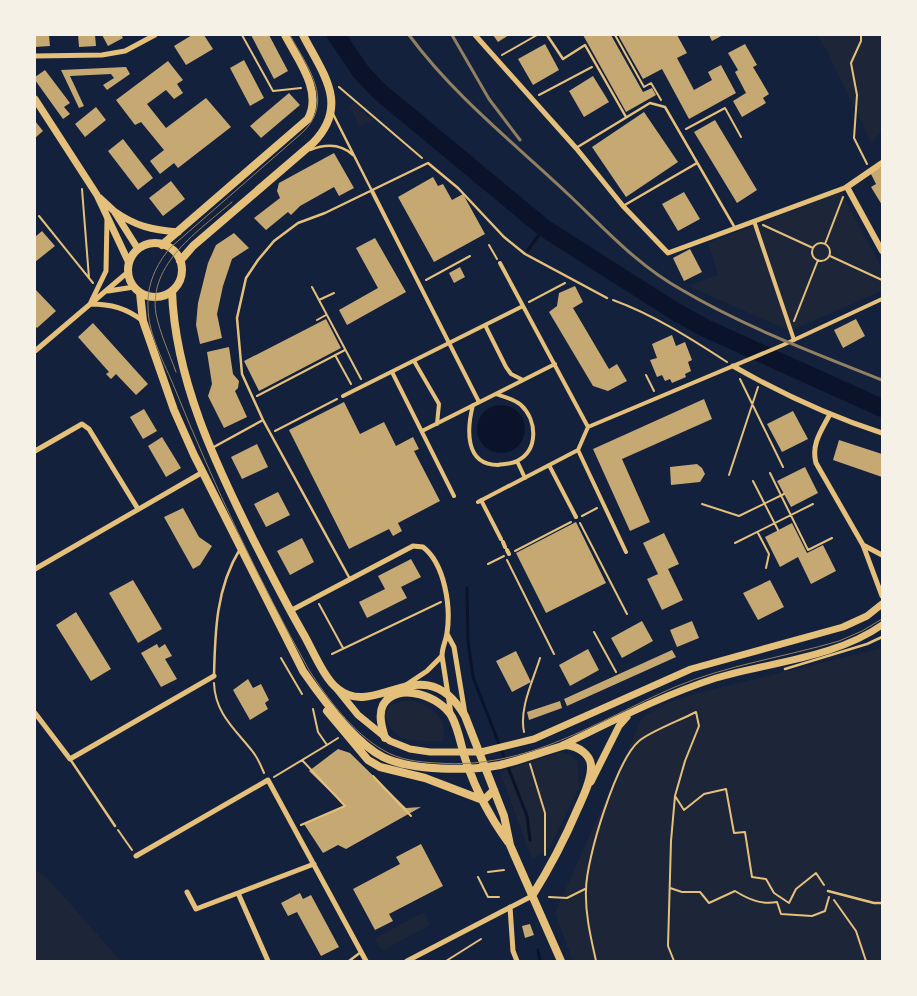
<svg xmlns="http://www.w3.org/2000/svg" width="917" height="996" font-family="'PT Sans',sans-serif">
<rect width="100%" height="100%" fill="#14213d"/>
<path fill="#1d2539" d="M817,35h65v96l-11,11 -45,-93z
M354,103l18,17 -12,7 -10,-21z
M841,192l41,77v22l-92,40 -102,-45 30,-11 -10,-32z
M882,648v313h-309l-18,-48 87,-195 24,-15 40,-12z
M408,700c20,3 41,17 35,41 -27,0 -52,4 -58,-29l5,-7z
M560,752l11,3 6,6 2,27 -31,62 -16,9 -32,-87z
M35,870l13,9 73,82h-86z
M424,912l6,13 -48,26 -7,-13z"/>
<path fill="#0b132b" d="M477 429a24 24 0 1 1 48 0a24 24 0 1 1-48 0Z"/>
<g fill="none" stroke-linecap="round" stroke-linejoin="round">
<path stroke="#0b132b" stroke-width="3" d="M528,250l16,-22
M467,588l1,53 5,36 54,139 3,24
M538,950l2,11"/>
<path stroke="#0b132b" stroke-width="18" d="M336,35l25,37 18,19 165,137 132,84 29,16 177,80"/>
</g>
<path fill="#c6a872" d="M35,35h14l1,11 -15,1z
M78,35h17l1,11 -17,1z
M102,35h19l2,3 -15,8z
M192,35h12l9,14 -27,16 -12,-19z
M251,35h18l19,36 -14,8z
M493,35h16l-11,7z
M583,35h28l32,57 9,-4 4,7 -30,17z
M618,35h59l10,18 -10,5 17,32 18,-10 -4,-8 13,-7 15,28 -47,26 -27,-50 -19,10z
M709,35h14l-11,6z
M545,44l14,26 -26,15 -15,-26z
M745,44l12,21 -4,2 16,27 -6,4 3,5 -24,14 -9,-16 13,-8 -11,-21 3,-2 -10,-17z
M244,60l20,38 -14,8 -20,-38z
M168,61l15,19 -6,4 6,9 -9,6 -8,-9 -19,14 19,24 40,-30 25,29 -53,41 -4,-5 -14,11 -10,-13 14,-11 -23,-28 -6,3 -19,-25z
M126,67l4,7 -23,16 -4,-5 11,-7 -3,-4 -41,2 14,30 -5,2 -18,-38z
M45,70l25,33 -6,4 6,7 -7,5 -28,-39v-3z
M593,76l16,26 -25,15 -15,-26z
M289,93l11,12 -39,33 -11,-12z
M96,107l10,13 -21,17 -10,-13z
M644,112l34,50 -52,35 -34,-50z
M715,120l42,70 -20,13 -43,-71z
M35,121l8,10 -8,7z
M123,139l30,39 -15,12 -30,-39z
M334,153l20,35 -15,8 -5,-9 -34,19 -9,9 -3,-3 -22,18 -12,-12 26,-20 -3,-7 2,-8z
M882,167v38l-11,-18 5,-3 -6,-12z
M433,177l5,9 5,-2 9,16 11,-6 22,40 -51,28 -36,-65z
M171,181l14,18 -22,17 -14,-18z
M684,192l16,27 -22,12 -16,-27z
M42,231l13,15 -20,16v-25z
M234,233l15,15 -17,11 -9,27 -6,28 5,24 -22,6 -4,-19 2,-22 10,-40 8,-18z
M375,238l31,54 -59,33 -8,-15 39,-22 -22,-40z
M690,249l12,23 -18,9 -11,-23z
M460,267l5,10 -11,6 -5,-10z
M575,286l8,16 -10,6 36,61 8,-5 10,17 -19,10 -15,-5 -44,-74 8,-6 2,-13z
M35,289l21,22 -19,17 -2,-2z
M326,319l15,29 -82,43 -15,-30z
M856,319l9,17 -22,12 -9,-18z
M93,323l55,61 -12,11 -20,-21 -5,5 -5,-5 3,-2 -31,-35z
M672,335l4,11 9,-4 7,18 -4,2 3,9 -6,3 1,3 -14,6 -2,-4 -5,2 -3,-6 -5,2 -7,-17 7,-2 -5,-14z
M229,347l4,27 6,7 -1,7 -3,3 12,26 -23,11 -16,-32 4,-12 -5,-32z
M704,399l8,20 -90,40 28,63 -20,9 -37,-82z
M344,402l16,32 24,-12 12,24 17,-9 6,12 -5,2 26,50 -42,22 4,8 -9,5 -4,-7 -40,20 -60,-119z
M144,409l13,22 -14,8 -13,-22z
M793,411l15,28 -26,13 -15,-28z
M162,437l19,31 -15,9 -18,-31z
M839,440l43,14v23l-49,-17z
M257,444l11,23 -26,12 -11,-22z
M697,464l5,4 3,6 -5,8 -29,3 -1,-18z
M805,467l13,26 -27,14 -14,-26z
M278,492l12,23 -24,12 -12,-23z
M183,508l16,29 13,9 -12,19 -7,4 -29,-52z
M576,522l30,61 -60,30 -30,-60z
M792,523l15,30 16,-8 13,26 -25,13 -13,-27 -18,10 -15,-30z
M664,533l15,31 -11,5 15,31 -21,10 -15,-31 11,-5 -15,-31z
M302,538l12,24 -24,13 -13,-24z
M411,559l10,18 -20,10 6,11 -40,20 -8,-16 26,-13 -7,-13z
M133,580l29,49 -24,14 -29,-50z
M770,580l14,27 -26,13 -15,-27z
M76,612l35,57 -20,12 -35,-56z
M642,621l11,20 -31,17 -11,-20z
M692,621l7,17 -22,9 -7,-17z
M157,644l2,4 6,-4 7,12 -7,3 12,20 -16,8 -20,-34z
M588,649l11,21 -29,16 -11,-21z
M672,650l4,7 -109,49 -3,-7z
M516,651l15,31 -19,10 -16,-31z
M248,679l5,9 8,-4 8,16 -4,3 3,6 -18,11 -17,-30z
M560,701l2,7 -33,12 -2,-8z
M338,749l12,4 56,55 15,-1 -75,42 -8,-4 -15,8 -19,-29 41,-18 -36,-35z
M421,844l22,42 -54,28 4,7 -18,9 -22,-41 47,-25 -4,-7z
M300,893l3,6 8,-4 28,52 -18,9 -24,-44 -9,4 -7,-13z
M530,924l4,11 -9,3 -3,-12z"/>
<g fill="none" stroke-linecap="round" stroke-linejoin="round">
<path stroke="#e5c07b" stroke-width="2" d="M242,35l31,56 28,-3
M615,35l29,52 7,-4 10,17
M861,35v6l-10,22 6,32 -3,43 13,26
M502,55l35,-20
M339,87l83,71
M539,95l53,-28
M686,129l39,-21 16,29
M82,189l7,89
M39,216l54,67
M763,225l50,23
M812 252a9 9 0 1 1 18 0a9 9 0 1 1-18 0Z
M825,244l18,-47
M489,245l8,14
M830,256l52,24
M426,280l44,-24
M312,287l49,92
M319,300l15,-7
M613,300c41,15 77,38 114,62
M529,302l36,-19
M317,320l9,-5
M794,321l24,-61
M335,355l16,29
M646,375l8,16
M740,379l43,88
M257,396l88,-46
M275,431l62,-32
M770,473l38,77 24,-12
M729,475l29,-88
M753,481l25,49
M702,504l37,12 45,-22
M582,516l15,-8
M580,523l47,91
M758,533l11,21 -3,14
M735,543l78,-39
M515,551l56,-29
M507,560l47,94
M488,564l16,-8
M319,604l24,44
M594,632l22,40
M332,654l109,-52
M281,658l21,36
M214,683c1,31 22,47 39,69 5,6 8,14 11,21
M524,732c-5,-24 9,-51 16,-74
M327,745l11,-7
M530,764l15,49v42
M373,776l38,40
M274,777l53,-32 -9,-13 -5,-23
M675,796l9,14 20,-16 22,-5 8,44 11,-1 7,45 14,2 8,14 15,10 7,-14 20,-16 8,12
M301,825l44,-19 -43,-46
M118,830l14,20
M488,872l16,-2
M478,877l10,20h11
M670,888l12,4h18l9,11 26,-12c13,8 26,14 42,11l4,12 31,2 13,-5 4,-14
M549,897l18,1 18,-9
M834,900l22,31 10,30
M446,961l35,-22
M596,961c-5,-23 -11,-47 -10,-71 0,-31 30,-129 53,-149 12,-10 42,-21 57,-29l3,14 -14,35 -10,35 -4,45 -3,105 6,15"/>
<path stroke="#e5c07b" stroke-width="2.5" d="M547,35l16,24 22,-14 41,72
M332,112l40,79
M576,148l74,-45 15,4 70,121
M310,150c15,-6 30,-7 43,5
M623,206l74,-43
M212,448l51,-28
M350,579l-87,-159 -21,-46 -5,-56 9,-40 12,-18 16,-19 24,-18 27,-10 103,-50 30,25 46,49 21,17 82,44
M785,669l82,-25 15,-7
M214,676c1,-44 2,-88 26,-127
M70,759l45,67
M828,891l46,12h8
M349,961l12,-9"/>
<path stroke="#e5c07b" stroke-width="4" d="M372,191l107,211
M754,221l40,119
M500,263l88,164 -10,23 48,102
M485,325l21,42 5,7 12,6
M414,361l25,43 -2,20
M392,372l62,124
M343,396l180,-90
M473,405c-6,23 -9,60 25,60 6,-1 14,-1 19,-4 22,-11 20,-41 4,-56 -7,-6 -17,-8 -25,-11
M588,427l195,-82 99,-46
M422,431l133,-67
M517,461l8,17
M549,465l27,52
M481,500l20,39
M478,502l100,-52
M503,542l2,5
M507,550l2,4"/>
<path stroke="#e5c07b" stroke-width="5" d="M475,35l101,113 47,58 45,47 179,-66
M35,56l67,-1 23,-4 30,-16
M108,291l26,-4
M91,302l15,-31 1,-52
M90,304c21,0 36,4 53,17
M35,351l93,-79
M733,366c49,28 96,50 149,67
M829,416c-8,15 -18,29 -13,47l47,82 19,51
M35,451l47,-27 7,5 49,80
M863,545l19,10
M35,569l168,-97
M290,611l123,-65 10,1c22,17 28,60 24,86 -1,8 -5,14 -5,23l9,58
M447,634l7,13 11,67
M406,685l21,-14 15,-15
M35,713l35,46 144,-83
M136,856l132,-76 98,181
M187,892l9,17 118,-45
M238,893l30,68
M510,907l3,44 4,10
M407,961l125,-65"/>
<path stroke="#e5c07b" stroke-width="6" d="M882,163l-35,24 35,64"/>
<path stroke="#e5c07b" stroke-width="7" d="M35,99l62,96 32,68
M100,198l14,13 24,38
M114,211c21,15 38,19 64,21
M337,689l21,26 32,26 20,8 20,3h51l53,-13 157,-70 152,-42 24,-11 15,-12
M563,745c50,-24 100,-50 153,-67 54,-16 119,-20 166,-53
M591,782l28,-56 8,-9"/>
<path stroke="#e5c07b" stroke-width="8" d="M128 270a27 27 0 1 1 54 0a27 27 0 1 1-54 0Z
M162,245l146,-126c15,-28 -10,-59 -23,-84
M180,261l13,-15 120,-103c37,-38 10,-69 -10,-108
M172,291c3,88 43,172 82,250 16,31 32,63 50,94 8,14 21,45 34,54 38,31 86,-43 127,27l39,100 6,29 51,116
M140,293l3,28 31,89 20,45 109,216c18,26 52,72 80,86 29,14 86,14 117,8 22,-5 44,-14 66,-20 12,1 26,10 25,23 0,13 -8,29 -13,40 -14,33 -27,58 -46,88
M327,711l41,49 12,7 45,11 55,21 6,-1 8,-8
M385,738c-3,-10 -7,-23 -2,-33 14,-25 59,-8 69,12 7,13 9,30 14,44 10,30 23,55 42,81"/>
<path stroke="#918062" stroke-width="1" d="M290,35c17,32 45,65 13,97l-133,116c-14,17 -23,36 -22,59 0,28 17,57 27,82 39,96 83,190 134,281 18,28 44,63 74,80 16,10 36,12 54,13 91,7 159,-42 238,-76 52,-22 110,-30 164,-46l23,-10 20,-12
M176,372c-7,-19 -16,-39 -20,-58 -8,-51 43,-83 76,-112"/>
<path stroke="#918062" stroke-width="3" d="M409,35c45,61 105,108 160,160 36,34 69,71 113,95 63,37 132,63 200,90
M452,35l37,64 31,41"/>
</g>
<rect width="917" height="996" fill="none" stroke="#f6f1e7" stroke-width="72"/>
</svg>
